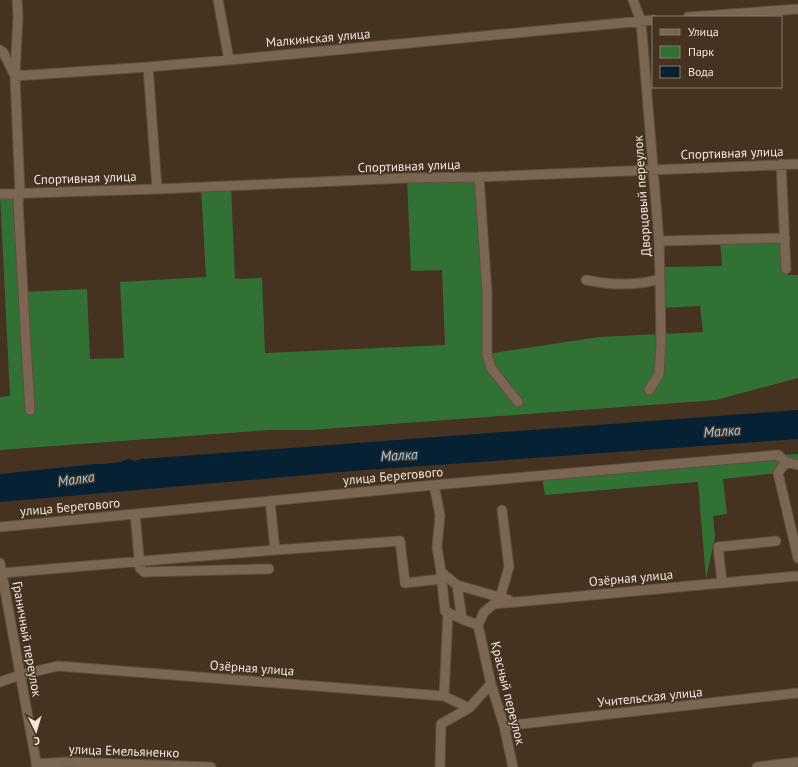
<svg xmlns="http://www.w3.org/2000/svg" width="798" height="767" font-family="'PT Sans',sans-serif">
<rect width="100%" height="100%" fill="#453220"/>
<path fill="#327134" d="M479,177l8,177 112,-17 104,-5 -3,-26 -39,2 -1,-41 62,-1 -2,-27 65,-1 1,31 2,6h10v103l-82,22 -405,30h-42l-269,20v-53l10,-1 -10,-202 20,-1 3,99 64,-3 3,70 34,-1 -4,-76 86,-5 -5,-89 30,-2 4,93 27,-1 3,75 180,-8 -3,-75 -31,1 -4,-93z
M798,454v11l-12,-3 -8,11 -55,6 4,35 -14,2 2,21 -9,42 -8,-97 -153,13 -3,-19z"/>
<path fill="#062133" d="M798,410v29l-446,32 -352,31v-28l96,-10h7l18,-2 7,-3 7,2 7,-2z"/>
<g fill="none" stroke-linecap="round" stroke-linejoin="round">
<g stroke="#5f4e3f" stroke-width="11">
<path id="minor" d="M17,0l1,17 -3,59 5,117 -2,9 7,126 5,82
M218,0l11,60
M633,0l8,21 18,220 1,38 1,66 -2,29 -10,16
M688,17l110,-8
M0,50l3,2 12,24 133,-9 81,-7 424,-40
M148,67l9,122
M781,164l5,105
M479,177l8,115v63l4,13 27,34
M0,194l157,-5 250,-11 72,-1 319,-13
M659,241l126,-3
M586,280c24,5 50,6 74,-1
M786,462l-8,11 20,85
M786,462l12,3
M434,485l6,30 -3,32 4,25 16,13 52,15
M270,501l5,49 125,-9 5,42 36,-4
M135,514l5,54 4,4 125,-3
M0,527l434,-42 344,-30 8,7
M0,563l37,204
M2,573l273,-23
M441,573l4,38 17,8
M722,582l-4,-35 58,-6
M457,585l5,34 16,6
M496,601l4,-3 9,-31 -7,-57
M478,625l6,-13 10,-8 304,-28
M478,625l13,59 13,42 9,41
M0,682l20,-7 38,-9 386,30 25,12
M444,696l4,-83
M504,726l294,-33
M36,764l31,-2 144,5
M440,767l1,-43 28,-16 22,-24
M757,767l41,-5"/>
</g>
<use href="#minor" stroke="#7b6653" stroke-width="9"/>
</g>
<g text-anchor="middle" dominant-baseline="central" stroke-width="3" stroke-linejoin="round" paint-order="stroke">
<g font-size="13" fill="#f2e6db" stroke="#453220">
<text transform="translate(318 38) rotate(-5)">Малкинская улица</text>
<text transform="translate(732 153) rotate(-2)">Спортивная улица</text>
<text transform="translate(409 166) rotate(-2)">Спортивная улица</text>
<text transform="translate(85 178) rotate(-2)">Спортивная улица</text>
<text transform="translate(642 196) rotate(-94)">Дворцовый переулок</text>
<text transform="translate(393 476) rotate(-5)">улица Берегового</text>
<text transform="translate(70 507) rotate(-5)">улица Берегового</text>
<text transform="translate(631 578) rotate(-5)">Озёрная улица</text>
<text transform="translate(27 639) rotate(80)">Граничный переулок</text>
<text transform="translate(252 668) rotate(4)">Озёрная улица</text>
<text transform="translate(508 693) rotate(76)">Красный переулок</text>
<text transform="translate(650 697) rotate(-6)">Учительская улица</text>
<text transform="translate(124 751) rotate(2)">улица Емельяненко</text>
</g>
<g font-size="14" font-style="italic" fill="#93cffc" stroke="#453220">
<text transform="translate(722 431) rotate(-4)">Малка</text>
<text transform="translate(399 455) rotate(-3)">Малка</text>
<text transform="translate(76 479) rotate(-8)">Малка</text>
</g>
</g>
<rect x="652" y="16" width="130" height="72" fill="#453220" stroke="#8a7a6b"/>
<rect x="660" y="29" width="20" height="6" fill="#7b6653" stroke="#8a7a6b"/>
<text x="688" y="36" font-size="12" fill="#f2e6db">Улица</text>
<rect x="660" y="46" width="20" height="12" fill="#327134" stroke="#8a7a6b"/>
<text x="688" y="56" font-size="12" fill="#f2e6db">Парк</text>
<rect x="660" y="66" width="20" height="12" fill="#062133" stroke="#8a7a6b"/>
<text x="688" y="76" font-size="12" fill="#f2e6db">Вода</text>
<g transform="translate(36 731) rotate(175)" stroke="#453220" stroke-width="3" paint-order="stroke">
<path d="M0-3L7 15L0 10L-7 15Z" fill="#f2e6db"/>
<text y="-6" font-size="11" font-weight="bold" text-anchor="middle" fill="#f2e6db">С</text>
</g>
</svg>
